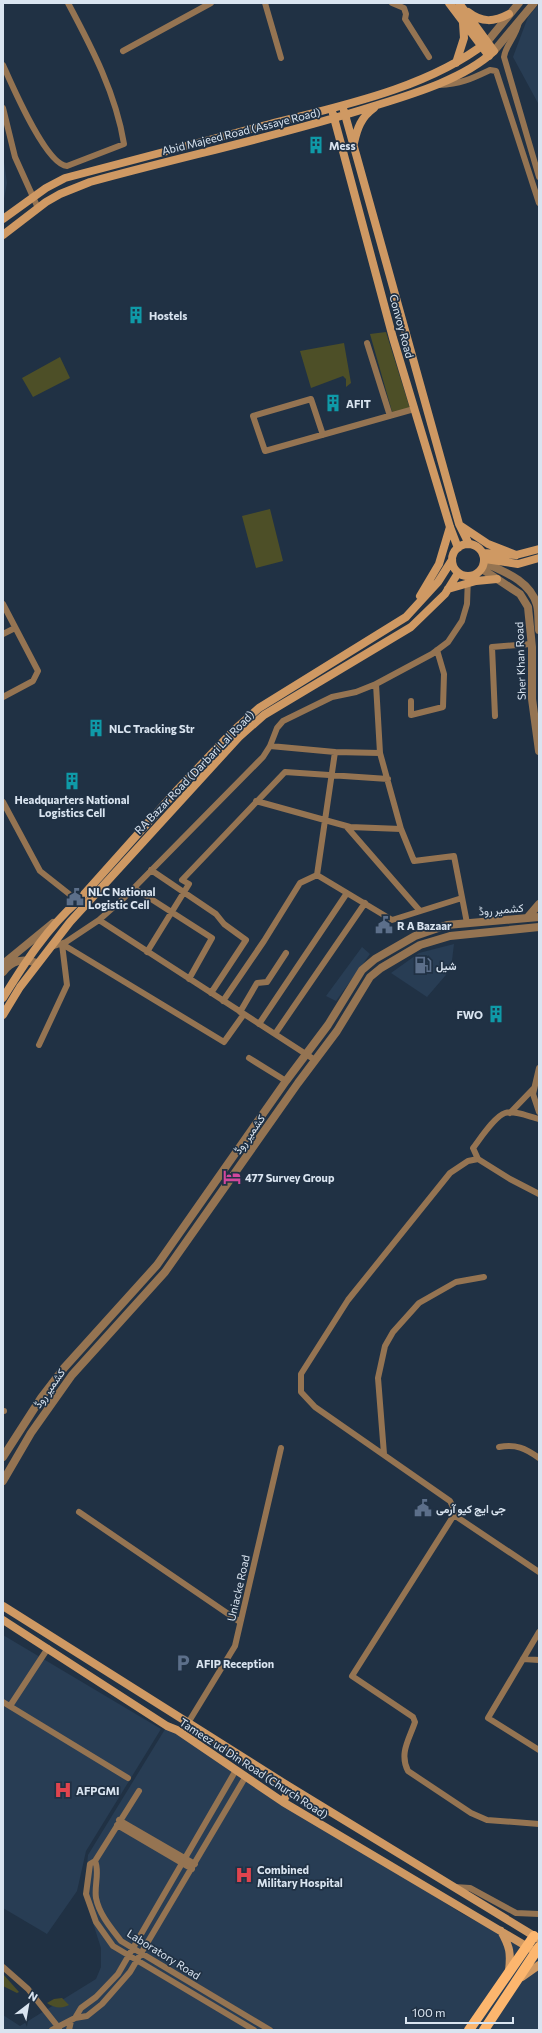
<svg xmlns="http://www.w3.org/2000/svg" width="542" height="2033" font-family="Commissioner,Vazirmatn,sans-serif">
<rect width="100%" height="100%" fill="#203144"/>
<path fill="#283d54" d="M539,4v101l-26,-48 15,-40z
M3,155l4,28 -4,21z
M454,944l-3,25 -24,28 -36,-24 28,-20z
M362,947l8,7 -34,47 -10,-5z
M3,1635l158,94 -75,122 -9,40 -30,43 -44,-26z
M167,1726l294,187 78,42v75h-536v-15l17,11 76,-47 5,-12v-19l-17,-53 4,-40z"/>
<path fill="#4d4f27" d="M386,332l24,77 -17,6 -23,-81z
M344,343l7,40 -5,4v-8l-3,-3 -32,12 -11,-37z
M60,357l10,21 -37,19 -11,-19z
M270,509l13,52 -27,7 -14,-52z
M3,1974l16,18 -2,1 -14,-7z
M62,1998l7,7c-7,4 -15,3 -22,-2l7,-4z"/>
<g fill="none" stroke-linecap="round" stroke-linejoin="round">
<path stroke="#957452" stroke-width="6" d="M265,3l16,55
M392,3l12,5 2,6 -1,5 24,38
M519,22c-3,15 -14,24 -15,35l35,120
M123,51l88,-48
M3,65c9,20 43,100 64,101l57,-22c-8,-50 -32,-96 -56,-141
M439,85c22,-1 32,-6 51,-15l6,1 43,132
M3,108l12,49 23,51
M367,343l23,73
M323,435l-12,-36 -58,17 12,35 149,-42
M3,604l35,67 -5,10 -30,16
M3,634l12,-6
M376,684l4,69 21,76 13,32 40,-5 13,67
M411,701v14l32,-8 1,-33 -7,-24
M495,716l-3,-69 39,-3
M270,746l65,6 45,1
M335,752l-18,123 75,45 70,-22
M256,801l94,26 51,2
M3,802l37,69 38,30
M346,826l74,85
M151,870l65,44 8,10 22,16 -35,53
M134,888l78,50 -23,41
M99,920l26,-23 138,-140 7,-11 7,-18 6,-7 49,-24 24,-5 20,-8 56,-30 16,-12 14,-21 5,-17 1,-27
M62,944l162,98 20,-28
M51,947l15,-5 33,-22 216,140
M147,952l42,-68 -7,-4 103,-108 103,7
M223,1001l41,-60 36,-58 17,-8
M240,1012l17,-29 10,-1 19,-29
M259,1024l88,-131
M275,1034l90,-131
M39,1045l28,-60 -5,-41
M249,1058l37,23
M539,1068l-6,26 6,18
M510,1113l24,-25
M539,1119c-9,-2 -25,-9 -34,-6 -10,3 -25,26 -32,35l5,11 32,20 29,15
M478,1159l-10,2 -18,12 -102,127 -47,74v18l14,15 135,94 3,6 1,8 -102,161 61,41 2,5c-6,18 -16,31 -7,49l63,42 16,7 52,4
M3,1411h1
M499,1447c17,-3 26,1 40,11
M384,1454l-6,-76 7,-32 8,-14 26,-29 37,-21 28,-5
M79,1512l161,110
M454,1515l85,57
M539,1632l-51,86 51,32
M523,1659l16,1
M3,1702l125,76
M10,1706l38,-58
M188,1723l47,-77 46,-198
M139,1791l-44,70 -5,3 -4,30 10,28 17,24 141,84
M119,1820l76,44
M117,1825l75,44
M95,1861c5,10 -1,25 1,37 3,16 15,30 25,43l149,89
M454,1887l16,1 46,25 23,1
M3,1967l25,22 31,39
M75,2018l6,-10 15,-11 22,-23 118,-204
M52,2030l23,-12 12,-2 15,-12 28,-32 116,-196
M69,2030l2,-9"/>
<path stroke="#957452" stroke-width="8" d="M487,42l32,-39
M494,51l40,-48
M485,563c20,9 45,18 52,42 2,8 1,17 2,25
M482,569l38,25 8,13 4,40v52l7,52
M527,918l12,-14
M3,964l50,-41
M3,972c9,-12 20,-14 34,-9
M3,1457l38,-59 23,-30 93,-103 129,-184 42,-56 34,-55 13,-11 40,-23 32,-11 92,-8
M3,1481l28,-48 41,-58 93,-103 133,-189 39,-52 33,-54 11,-9 39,-23 30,-9 89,-9"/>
<path stroke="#cf9963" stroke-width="8" d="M449,3l40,53
M468,12c14,11 26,10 41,2
M456,63l8,-25 -1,-15
M344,111l115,413 10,20
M333,114l60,224 57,189 8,21
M354,143c3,-14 7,-26 20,-35
M3,219l43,-31 19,-10c68,-18 137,-36 205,-54 71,-18 158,-36 217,-82
M3,235l43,-33 14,-8 30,-12c94,-26 190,-46 284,-76 39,-12 90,-27 120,-55l-35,-48
M461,526l27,18 28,11
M452 560a16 16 0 1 1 32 0a16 16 0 1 1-32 0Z
M483,553l33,2 23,-6
M485,559l33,5 21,-6
M448,589l28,-8 21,-2
M420,596l19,-32 11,-37
M3,998c21,-34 44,-70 75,-97l101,-113 54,-57 26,-23 147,-91 32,-35 14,-22
M3,1015l17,-28 50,-65 169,-185 25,-22 147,-88 34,-33 13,-21
M3,1606l287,181 249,152
M3,1620l164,106 10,4 106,72 248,147
M283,1802l7,-15
M501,1931c9,16 10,22 8,40
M522,1977l17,-12"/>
<path stroke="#fcb66e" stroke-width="10" d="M469,2030l65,-94
M484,2030l55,-83"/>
</g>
<defs>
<g id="building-bare" transform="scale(1.38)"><path d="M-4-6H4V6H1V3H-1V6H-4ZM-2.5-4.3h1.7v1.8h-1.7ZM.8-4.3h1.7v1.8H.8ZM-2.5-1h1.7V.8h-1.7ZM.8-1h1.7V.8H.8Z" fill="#0f9aa8" stroke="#203144" stroke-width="2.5" paint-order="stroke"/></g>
<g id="civic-bare" transform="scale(1.38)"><path d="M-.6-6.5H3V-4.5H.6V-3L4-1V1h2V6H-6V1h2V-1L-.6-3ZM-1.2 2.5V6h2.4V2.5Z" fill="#5c6f8a" stroke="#203144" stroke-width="2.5" paint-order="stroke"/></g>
<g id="fuel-bare" transform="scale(1.38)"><path d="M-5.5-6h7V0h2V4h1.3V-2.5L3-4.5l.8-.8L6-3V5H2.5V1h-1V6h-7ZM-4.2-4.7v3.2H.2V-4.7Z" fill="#5c6f8a" stroke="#203144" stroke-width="2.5" paint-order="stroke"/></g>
<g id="hotel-bare" transform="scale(1.38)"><path d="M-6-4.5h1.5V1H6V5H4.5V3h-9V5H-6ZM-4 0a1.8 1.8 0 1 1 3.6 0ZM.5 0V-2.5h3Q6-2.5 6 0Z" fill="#d1479c" stroke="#203144" stroke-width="2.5" paint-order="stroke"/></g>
<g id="parking-bare" transform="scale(1.38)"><path d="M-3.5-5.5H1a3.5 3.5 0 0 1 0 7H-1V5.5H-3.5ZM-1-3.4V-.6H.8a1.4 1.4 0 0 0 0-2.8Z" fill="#5c6f8a" stroke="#203144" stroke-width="2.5" paint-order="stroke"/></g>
<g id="hospital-bare" transform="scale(1.38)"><path d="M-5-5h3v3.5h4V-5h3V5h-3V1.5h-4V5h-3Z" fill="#e0444e" stroke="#203144" stroke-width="2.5" paint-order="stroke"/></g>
</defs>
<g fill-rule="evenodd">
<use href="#building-bare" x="316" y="145"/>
<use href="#building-bare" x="136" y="315"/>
<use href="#building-bare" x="333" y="403"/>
<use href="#building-bare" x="96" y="728"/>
<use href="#building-bare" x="72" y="781"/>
<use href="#civic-bare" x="75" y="897"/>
<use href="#civic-bare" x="384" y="925"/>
<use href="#fuel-bare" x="423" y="965"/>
<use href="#building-bare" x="496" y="1014"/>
<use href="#hotel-bare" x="232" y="1177"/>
<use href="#civic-bare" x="423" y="1508"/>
<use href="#parking-bare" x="183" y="1663"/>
<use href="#hospital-bare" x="63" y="1790"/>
<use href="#hospital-bare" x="244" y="1875"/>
</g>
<g text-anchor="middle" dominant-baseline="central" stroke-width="3.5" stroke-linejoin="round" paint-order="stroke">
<g font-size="11" fill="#d9e4f0" stroke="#203144">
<text transform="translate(241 131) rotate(-14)">Abid Majeed Road (Assaye Road)</text>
<text transform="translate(402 326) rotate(75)">Convoy Road</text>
<text transform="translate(520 661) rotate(-92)">Sher Khan Road</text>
<text transform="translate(194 772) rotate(-46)">RA Bazar Road (Darbari Lal Road)</text>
<text transform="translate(501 909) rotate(-5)">کشمیر روڈ</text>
<text transform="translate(249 1134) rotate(-55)">کشمیر روڈ</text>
<text transform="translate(49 1388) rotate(-55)">کشمیر روڈ</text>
<text transform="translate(238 1588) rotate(-77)">Uniacke Road</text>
<text transform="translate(254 1768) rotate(33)">Tameez ud Din Road (Church Road)</text>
<text transform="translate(164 1954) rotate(32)">Laboratory Road</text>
</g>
<g font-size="11" font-weight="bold" fill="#d9e4f0" stroke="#203144" text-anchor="start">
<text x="329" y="145">Mess</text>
<text x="149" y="315">Hostels</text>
<text x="346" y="403">AFIT</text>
<text x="109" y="728">NLC Tracking Str</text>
<text x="72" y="799" text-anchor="middle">Headquarters National<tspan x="72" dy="13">Logistics Cell</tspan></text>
<text x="88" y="891">NLC National<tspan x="88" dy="13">Logistic Cell</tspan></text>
<text x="397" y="925">R A Bazaar</text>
<text x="436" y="965">شیل</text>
<text x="483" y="1014" text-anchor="end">FWO</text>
<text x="245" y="1177">477 Survey Group</text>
<text x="436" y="1508">جی ایچ کیو آرمی</text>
<text x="196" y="1663">AFIP Reception</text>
<text x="76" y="1790">AFPGMI</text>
<text x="257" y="1869">Combined<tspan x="257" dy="13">Military Hospital</tspan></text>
</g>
</g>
<rect width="542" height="2033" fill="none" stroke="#d9e4f0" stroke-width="8"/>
<g transform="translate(28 2005) rotate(31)" stroke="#203144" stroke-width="3" paint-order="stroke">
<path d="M0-3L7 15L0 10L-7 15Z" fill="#d9e4f0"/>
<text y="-6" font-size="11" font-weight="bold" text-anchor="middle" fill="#d9e4f0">N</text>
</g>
<path d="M406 2017v6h107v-6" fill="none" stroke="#d9e4f0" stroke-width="2"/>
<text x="412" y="2017" font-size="12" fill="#d9e4f0" stroke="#203144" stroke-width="3" paint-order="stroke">100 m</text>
</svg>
